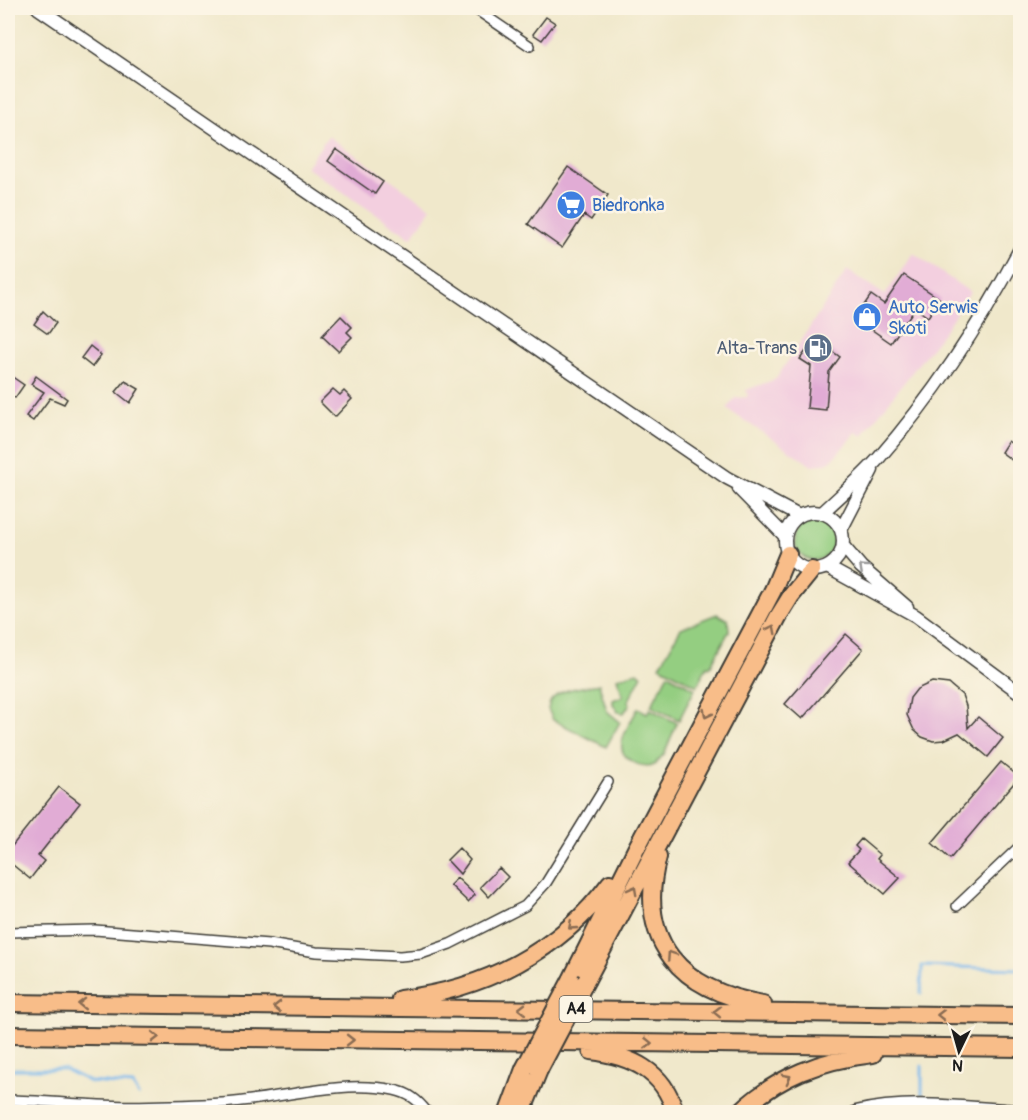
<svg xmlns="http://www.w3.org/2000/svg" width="1028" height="1120" font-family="Pangolin,sans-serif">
<rect width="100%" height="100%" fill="#fcf5e5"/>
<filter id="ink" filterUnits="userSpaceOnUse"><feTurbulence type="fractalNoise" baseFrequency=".0167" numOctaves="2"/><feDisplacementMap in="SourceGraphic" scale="12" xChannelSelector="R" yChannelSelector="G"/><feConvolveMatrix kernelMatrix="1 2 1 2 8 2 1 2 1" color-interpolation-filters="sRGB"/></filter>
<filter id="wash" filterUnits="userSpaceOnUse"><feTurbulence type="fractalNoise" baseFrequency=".008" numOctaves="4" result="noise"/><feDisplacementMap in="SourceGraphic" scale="24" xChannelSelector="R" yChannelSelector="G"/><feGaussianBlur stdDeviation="1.35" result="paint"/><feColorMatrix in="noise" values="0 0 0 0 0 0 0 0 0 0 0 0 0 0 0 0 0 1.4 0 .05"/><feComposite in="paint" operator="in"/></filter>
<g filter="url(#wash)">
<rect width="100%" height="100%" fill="#f0e8cb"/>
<path fill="#f3cfdf" d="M328,136l104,72 -21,30 -105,-71z
M913,253l57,39 -28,42 -80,102 -6,-4 -21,25 -9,7 -15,1 -84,-56 8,-11 13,-1 -2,-7 30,-11 71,-109 38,25z"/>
<path fill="#94ce81" stroke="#58754e" stroke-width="1.5" d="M795 541a19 19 0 1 1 38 0a19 19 0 1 1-38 0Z
M717,614l11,6 1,11 -19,36 -3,-1 -10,20 -37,-20 21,-38z
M637,672l5,3 -14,27 2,2 -6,9 -6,-1 -5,-8v-4l10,-4 -6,-18z
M668,674l27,15 -16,31 -28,-14z
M599,684l8,27 13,11 -14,25 -53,-27 -5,-11c3,-22 35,-21 51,-25z
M638,708l9,5 3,-4 27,14 -13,31 -10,11c-9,2 -16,1 -24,-5 -20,-12 1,-37 8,-52z"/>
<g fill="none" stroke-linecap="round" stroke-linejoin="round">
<path stroke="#79b7ec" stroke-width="3" d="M921,993l1,-27 98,3
M922,1066v28
M8,1069h56l26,13 43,3 6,10"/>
</g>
<g id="blocks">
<path fill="#e1acd5" d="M546,17l9,6 -13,17 -9,-6z
M336,149l47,33 -8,12 -47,-33z
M568,167l40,28 -17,25 -7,-5 -22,33 -34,-24z
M904,275l36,24 -12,18 -13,-9 -24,35 -36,-25 16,-23 13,9z
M43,311l13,12 -8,11 -14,-10z
M341,316l11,11 -5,5 5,5 -14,14 -16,-15z
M815,339l25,18 -11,15 -3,38 -19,-2 4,-42 -11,-7z
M90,346l11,9 -9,12 -11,-9z
M8,374l16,11 -9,13 -7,-5z
M36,376l31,23 -3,5 -14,-6 -17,23 -7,-5 18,-24 -13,-8z
M125,381l14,8 -9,14 -14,-11z
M333,389l7,6 4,-4 8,8 -17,18 -15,-15z
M1008,441l12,9 -7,11 -12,-9z
M846,634l17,15 -61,70 -17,-15z
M932,682l17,2 13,11 4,11 2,22 10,-11 25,21 -15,19 -29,-24 -15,7 -11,1 -11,-4 -8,-7 -7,-15 3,-17 7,-9z
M1001,762l18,15 -69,82 -18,-16z
M59,787l21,16 -42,53 6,5 -14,18 -22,-18v-10z
M861,839l19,16 -3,4 23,19 -15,16 -37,-32 11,-12 -4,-4z
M459,848l11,12 -10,14 -13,-14z
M499,868l9,9 -19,20 -9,-10z
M457,878l18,17 -7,7 -18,-17z"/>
</g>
</g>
<g filter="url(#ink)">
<use href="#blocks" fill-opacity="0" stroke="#3c3b36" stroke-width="1.5"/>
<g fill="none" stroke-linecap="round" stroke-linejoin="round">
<g stroke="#3c3b36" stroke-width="12">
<path id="minor" d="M474,8l56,38
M957,906l63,-60
M8,932l87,-2 174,14 47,8 84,4 21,-2 29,-10 75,-38 21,-23 62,-101
M8,1100c30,0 60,4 91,5 40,2 82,0 123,-2 55,-3 116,-24 172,-13 15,3 24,10 33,22"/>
</g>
<g stroke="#3c3b36" stroke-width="15">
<path id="tertiary" d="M38,8l689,470 72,38
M739,489l46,47
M785 541a29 29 0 1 1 58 0a29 29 0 1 1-58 0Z
M822,513c19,-18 39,-35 56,-54 55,-63 103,-136 142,-210
M841,530l31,-60
M843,546l18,21 46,40
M827,567l89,49 104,77
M856,1112c52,-13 111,-4 164,-1"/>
</g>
<g stroke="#3c3b36" stroke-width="20">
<path id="motorway" d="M658,857c-23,85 24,134 105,147
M587,979l191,-362 13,-21 21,-26
M571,980l65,-131 137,-259 15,-36
M400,999c84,-9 160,-48 210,-116
M8,1003l1012,13
M8,1035l1012,13
M591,1051c39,5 73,19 84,61
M508,1112l16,-43
M522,1112l17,-42
M740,1112c38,-36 81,-52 133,-58"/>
</g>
<use href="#minor" stroke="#fff" stroke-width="9"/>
<use href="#tertiary" stroke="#fff" stroke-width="12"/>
<use href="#motorway" stroke="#f8bd89" stroke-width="16"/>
<g stroke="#3c3b36" stroke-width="20" stroke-linecap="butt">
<path id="motorway-bridge" d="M524,1069l47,-89
M539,1070l48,-91"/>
</g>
<use href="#motorway-bridge" stroke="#f8bd89" stroke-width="16"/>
</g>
<defs><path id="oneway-chevron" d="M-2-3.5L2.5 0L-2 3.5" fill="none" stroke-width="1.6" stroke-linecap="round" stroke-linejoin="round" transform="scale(1.5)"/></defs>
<use stroke="#999" href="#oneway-chevron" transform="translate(863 568) rotate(-138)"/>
<g stroke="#8a6c52">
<use href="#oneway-chevron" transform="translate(772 629) rotate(-63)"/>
<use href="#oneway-chevron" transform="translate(707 714) rotate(117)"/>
<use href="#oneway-chevron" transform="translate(633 890) rotate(-62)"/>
<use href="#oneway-chevron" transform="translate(572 926) rotate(139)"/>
<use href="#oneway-chevron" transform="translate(671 955) rotate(-124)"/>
<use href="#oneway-chevron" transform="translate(82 1004) rotate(-179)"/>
<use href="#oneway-chevron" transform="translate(277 1007) rotate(-179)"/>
<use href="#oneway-chevron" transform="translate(522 1009) rotate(-180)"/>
<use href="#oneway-chevron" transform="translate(717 1012) rotate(-179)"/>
<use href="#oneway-chevron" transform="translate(941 1015) rotate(-179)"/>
<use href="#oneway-chevron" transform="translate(155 1037) rotate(1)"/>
<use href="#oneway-chevron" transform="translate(350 1040)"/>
<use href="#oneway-chevron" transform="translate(648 1043) rotate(1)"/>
<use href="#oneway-chevron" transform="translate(787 1078) rotate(-28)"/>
</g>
</g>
<defs>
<g id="supermarket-disc" transform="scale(1.5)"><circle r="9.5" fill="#3f7fe0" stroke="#fcf5e5"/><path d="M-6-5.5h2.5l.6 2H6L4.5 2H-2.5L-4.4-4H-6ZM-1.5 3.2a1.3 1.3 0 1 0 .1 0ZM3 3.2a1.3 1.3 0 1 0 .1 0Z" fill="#fff"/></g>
<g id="shop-disc" transform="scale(1.5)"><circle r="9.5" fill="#3f7fe0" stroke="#fcf5e5"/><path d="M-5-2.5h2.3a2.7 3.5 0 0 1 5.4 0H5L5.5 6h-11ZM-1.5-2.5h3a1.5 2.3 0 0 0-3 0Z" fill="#fff"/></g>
<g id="fuel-disc" transform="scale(1.5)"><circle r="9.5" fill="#5c6f8a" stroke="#fcf5e5"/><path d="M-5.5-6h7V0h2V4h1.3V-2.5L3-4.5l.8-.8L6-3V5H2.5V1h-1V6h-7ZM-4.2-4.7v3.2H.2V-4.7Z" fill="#fff"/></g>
</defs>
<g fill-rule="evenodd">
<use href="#supermarket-disc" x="571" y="205"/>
<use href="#shop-disc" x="867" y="317"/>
<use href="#fuel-disc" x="818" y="348"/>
</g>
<g text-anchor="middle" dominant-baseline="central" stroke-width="5" stroke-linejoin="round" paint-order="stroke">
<rect fill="#fcf5e5" stroke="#5f5d58" stroke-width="1.5" x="559.5" y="996" width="33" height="26" rx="4.5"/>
<g font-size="16" font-weight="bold" fill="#1c1c1c">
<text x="576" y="1009">A4</text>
</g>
<g font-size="18" fill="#366cbe" stroke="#fcf5e5" text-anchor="start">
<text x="592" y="205">Biedronka</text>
<text x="888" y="307">Auto Serwis<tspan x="888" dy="21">Skoti</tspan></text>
</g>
<g font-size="18" fill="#4e5e75" stroke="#fcf5e5" text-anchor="end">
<text x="797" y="348">Alta-Trans</text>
</g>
</g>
<rect width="1028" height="1120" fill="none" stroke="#fcf5e5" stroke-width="30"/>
<g transform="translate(959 1051) rotate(185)" stroke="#fcf5e5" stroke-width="4.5" paint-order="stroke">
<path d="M0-4.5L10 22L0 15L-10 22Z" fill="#1c1c1c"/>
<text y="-9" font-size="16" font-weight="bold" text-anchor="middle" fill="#1c1c1c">N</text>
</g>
</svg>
